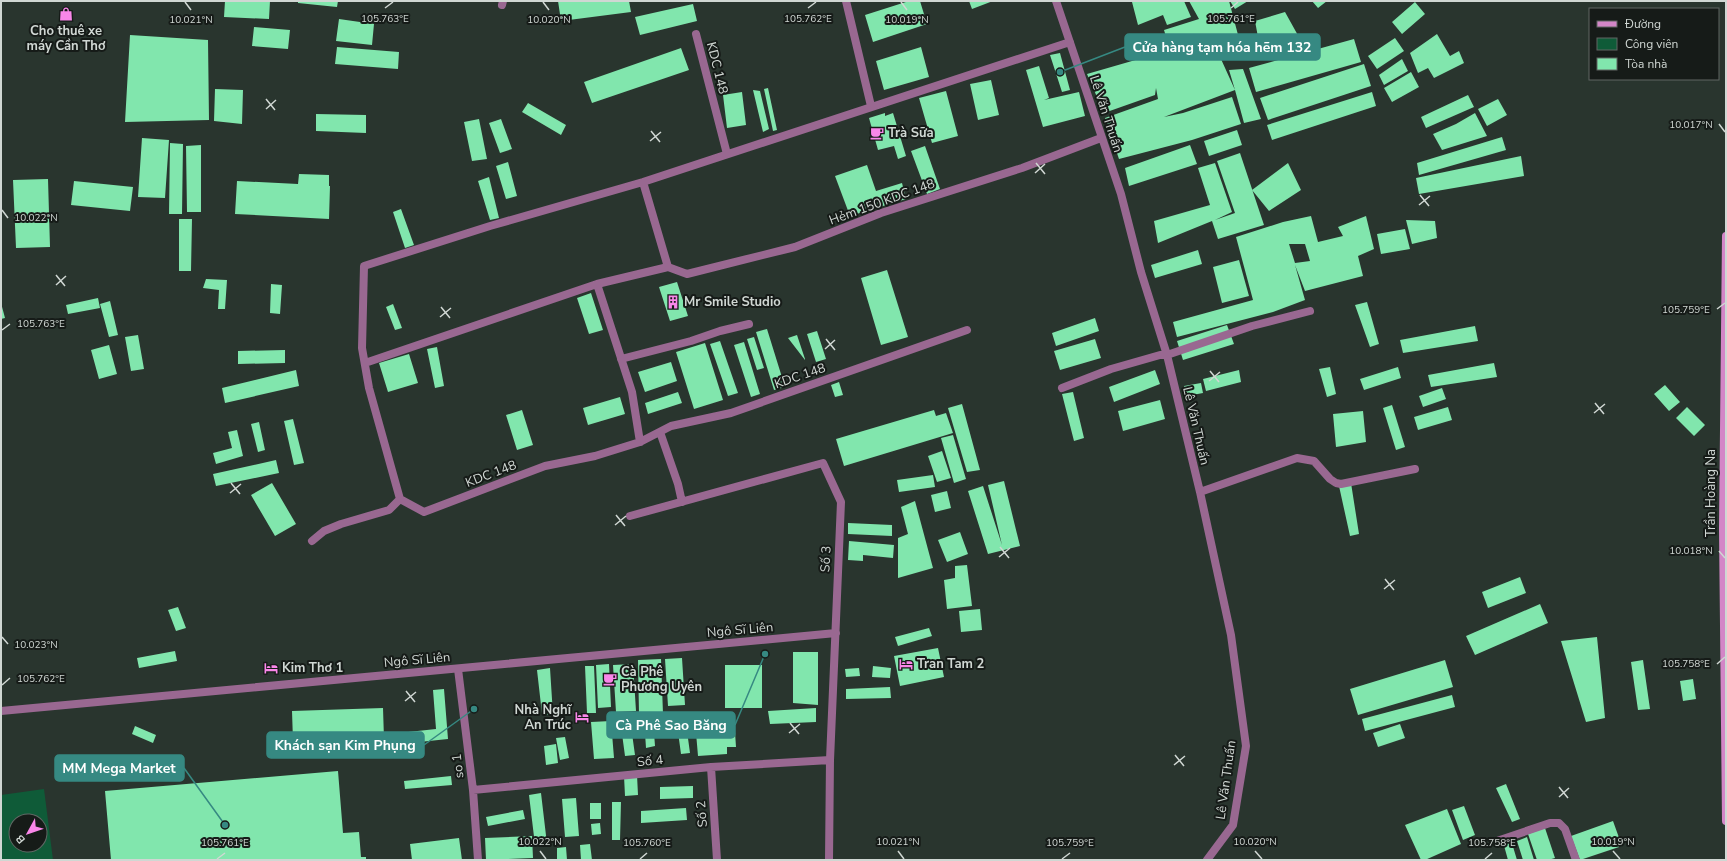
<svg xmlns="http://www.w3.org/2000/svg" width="1727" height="861" font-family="'Nunito Sans',sans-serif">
<rect width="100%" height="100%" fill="#29352e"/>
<path fill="#0f5b38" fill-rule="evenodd" d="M44,789l9,71h-52v-65zM16,821h24v24h-24z"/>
<path fill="#81e6ad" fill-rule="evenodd" d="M225,1l21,1v-1h24l-1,18 -45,-2z
M298,1h40l-1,6 -39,-4z
M558,1h71l2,11 -70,9z
M909,1h11l7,23 -54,18 -8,-27z
M969,1h24l-21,8z
M1133,1h51l7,16 -24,8 -4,-10 -25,10 -6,-23z
M1189,1h40l12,45 -25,2 19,42 -6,-20 14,-1 18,50 -17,4 -9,-33 -71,27 19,-4 49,-16 9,27 -49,16 -73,19 -14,-41 53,-19 -2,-11 -1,7 -51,18 -17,-39 83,-24 -6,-20 35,-11z
M1230,1h18l-13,8z
M1312,1h15l-9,7z
M1415,2l10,12 -23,20 -10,-12z
M693,4l4,17 -57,14 -5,-18z
M1285,12l15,27 -40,9 -5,-27z
M339,19l35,5 -2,21 -36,-4z
M254,27l36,3 -2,19 -36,-3z
M1437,34l13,22 9,-5 5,12 -30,15 -6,-10 -10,5 -8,-20z
M130,35l78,5 1,80 -84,2z
M1395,38l9,13 -27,18 -9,-13z
M1354,39l7,23 -105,30 -7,-24z
M337,47l62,5 -1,17 -63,-5z
M921,47l8,30 -45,13 -8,-29z
M681,48l8,22 -97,33 -8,-21z
M1060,53l10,37 -8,2 -12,-37z
M1402,59l6,12 -24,14 -5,-10z
M1364,64l7,22 -103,34 -8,-22z
M1039,66l10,32 -5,2 35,-8 6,24 -42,11 -17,-57z
M1411,72l8,15 -27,15 -8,-14z
M991,80l8,35 -21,5 -8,-36z
M768,88l9,42 -4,1 -9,-42z
M215,89l28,1 -1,34 -28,-3z
M753,90l7,1 9,38 -6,3z
M946,91l12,45 -26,7 -13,-45z
M742,92l4,33 -19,3 -4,-33z
M1372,92l4,14 -104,34 -5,-15z
M1468,95l6,12 -48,21 -5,-11z
M1498,99l9,16 -20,11 -9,-17z
M528,103l38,22 -5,10 -39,-23z
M885,113v3l8,-3 13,43 -8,3 -4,-13 -16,4 -9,-32z
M1475,113l12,23 -45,14 -9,-16 23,-10z
M316,114l50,1v18l-50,-2z
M479,119l8,40 -15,2 -8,-39z
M501,119l11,30 -12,4 -11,-30z
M1237,130l5,15 -33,11 -5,-15z
M1502,137l4,13 -87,25 -2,-12z
M142,138l27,2 -4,58 -27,-1z
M170,143l13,1 -1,70h-13z
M201,145v67h-14l-1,-66z
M1190,145l7,19 -68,22 -4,-18z
M925,146l15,43 -13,5 -16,-43z
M1240,153l24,72 -46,14 -6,-18 -54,22 -4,-22 56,-16 -12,-37 17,-5 17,49 -17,8 20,-7 -18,-52z
M1521,156l3,20 -105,18 -3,-16z
M508,162l9,34 -11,3 -10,-33z
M1288,163l13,27 -32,21 -17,-21z
M867,165l9,26 26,-8 4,16 -56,17 -15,-40z
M299,174l30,1v11h1l-1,33 -94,-5 2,-33 61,3z
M489,177l10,41 -9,2 -12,-39z
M48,179l2,68 -34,1 -3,-68z
M74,181l59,6 -3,24 -59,-6z
M401,209l13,36 -9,3 -12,-36z
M1311,216l7,26 25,-6 -5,-9 28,-11 8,33 -16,7 5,20 -58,15 -10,-26 10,35 -32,12 -96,25 -4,-15 80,-22 -17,-63 47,-15zM1289,244h16l5,17 -15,2z
M179,219h13l-1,52h-12z
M1406,220l29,1 2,17 -25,6z
M1405,229l5,20 -29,5 -4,-20z
M1198,250l4,14 -47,14 -4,-13z
M1239,260l10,36 -27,7 -9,-36z
M887,270l21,67 -27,8 -20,-67z
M206,279l21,1 -2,29h-7l1,-19 -16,-2z
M677,282l11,34 -18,5 -11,-34z
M271,284l11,1 -2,29 -10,-1z
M591,293l12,37 -14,4 -12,-36z
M98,298l2,10 -32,6 -2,-9z
M110,301l8,34 -9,2 -9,-33z
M1367,302l12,42 -9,3 -15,-42z
M1,303l4,15 -4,1z
M393,304l9,24 -7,2 -9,-23z
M1095,318l4,13 -43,15 -4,-13z
M1227,325l7,19 -51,16 -6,-19z
M1475,326l3,15 -75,12 -3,-13z
M767,329l18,58 -11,3 -18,-58z
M817,331l9,28 -10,3 -9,-28z
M138,335l6,34 -13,2 -6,-34z
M797,335l8,24v1l-17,-22z
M754,337l10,31 -7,2 -10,-31z
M1095,339l6,19 -41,12 -6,-19z
M720,341l18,52 -10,3 -18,-52z
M744,342l16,52 -9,3 -17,-52z
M705,343l18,57 -29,9 -18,-57z
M109,345l8,29 -18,5 -8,-29z
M437,347l7,39 -9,2 -8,-39z
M285,350v13l-47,1v-13z
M409,354l9,29 -30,9 -9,-29z
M671,362l6,19 -32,11 -7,-20z
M1494,363l3,14 -66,10 -3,-12z
M1330,367l6,27 -9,3 -8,-28z
M1398,367l3,11 -37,12 -4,-11z
M296,370l3,16 -74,17 -3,-15z
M1155,370l5,14 -46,18 -5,-15z
M1239,370l2,12 -35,9 -3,-12z
M839,382l4,13 -8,2 -4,-12z
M1201,383l2,10 -16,3 -3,-10z
M1665,385l15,17 -11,9 -15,-17z
M1442,388l4,11 -23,8 -4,-11z
M678,392l4,11 -34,11 -3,-11z
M1073,392l11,46 -10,3 -12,-47z
M620,397l5,17 -37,11 -5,-17z
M1160,400l5,19 -42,12 -5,-20z
M962,404l18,66 -13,2 -19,-64z
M1392,405l13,42 -9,3 -13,-42z
M1448,407l4,13 -34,10 -4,-13z
M1687,407l18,18 -11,11 -18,-18z
M522,410l11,35 -16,5 -11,-35z
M934,410l2,6 10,-3 7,20 -109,33 -8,-27z
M1363,411l3,31 -30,5 -3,-33z
M293,419l11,44 -10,2 -10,-44z
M259,422l6,28 -7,2 -7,-28z
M237,430l6,26 -27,8 -3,-11 19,-5 -4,-16z
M953,435l13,44 -12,4 -13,-45z
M942,451l9,27 -14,4 -9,-26z
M276,460l3,13 -63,13 -3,-12z
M933,475l2,12 -36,5 -2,-12z
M1004,481l16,65 -32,8 -20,-63 15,-5 19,59 -14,-60z
M272,483l24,41 -21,12 -24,-41z
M1351,483l8,51 -9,2 -11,-50z
M947,491l4,17 -16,4 -4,-17z
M915,501l18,67 -35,10v-40l10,-4 -7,-27z
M848,523l44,2v11l-44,-2z
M960,532l8,22 -21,8 -9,-22z
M849,541l45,4 -1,13 -30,-3v6l-15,-1z
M967,565l5,41 -25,3 -3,-29 11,-2v-12z
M1520,577l6,16 -38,15 -6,-16z
M1540,604l8,19 -73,32 -9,-19z
M178,607l8,21 -10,3 -8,-21z
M980,609l2,21 -21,2 -2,-21z
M929,628l3,8 -34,10 -3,-9z
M1597,637l8,81 -19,4 -25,-81z
M938,648l6,29 -44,9 -6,-30z
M175,651l2,10 -38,7 -2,-10z
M793,652h25v53l-25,-2z
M682,658l3,47 -17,1 -3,-47z
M661,659l2,55h-24l-1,-54z
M1445,660l8,27 -95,28 -8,-26z
M1643,660l7,49 -12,1 -7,-48z
M609,664l2,43 -13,1 -2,-43z
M633,664l3,47 -20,1 -3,-47z
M725,665h37v43h-37z
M585,666h9l2,47h-9z
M873,666l18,2 -1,10 -18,-1z
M550,668l3,47 -11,-1 -5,-44z
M859,668l1,8 -14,1 -1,-8z
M1693,679l3,20 -13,2 -3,-20z
M890,687l1,11 -45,1v-10z
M444,689l4,50 -48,5 -1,-11 37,-4 -3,-39z
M1452,695l3,12 -90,24 -3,-12z
M383,708l1,31 -91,2 -1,-30z
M816,708v14l-46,2 -2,-13z
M725,717h9l2,30h-9v7l-29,2 -3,-35 19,-1v9l11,-1z
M644,718l9,1 2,27 -9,2z
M620,719h10l5,36 -10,1z
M611,721l3,37 -20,1 -3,-37z
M1400,724l5,14 -27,9 -5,-14z
M135,726l21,9 -3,8 -21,-9z
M687,731l3,22 -9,1 -3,-22z
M565,737l4,21 -9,2 -4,-22z
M556,744l2,19 -12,2 -2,-19z
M338,771l5,62 16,-1 2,25h5v3h-255l-6,-69z
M637,775l1,20 -13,1 -1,-20z
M451,776l1,9 -47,4 -1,-8z
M1506,784l14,35 -8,3 -16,-34z
M693,786v12l-33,1v-12z
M541,793l6,51 -12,1 -6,-50z
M576,798l3,38 -14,1 -3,-38z
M612,802h9l-1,38h-8z
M590,803h11v16h-11z
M1464,806l11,29 -12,5 -11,-30z
M686,808l1,12 -46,3v-12z
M1447,809l14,35 -36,16h-4l-16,-35z
M523,810l2,9 -37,7 -2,-9z
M1613,821l9,25 -42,14 -9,-24z
M600,823l1,11 -9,1 -1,-11z
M1545,828l10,30 -7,2h-11l-9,-26z
M532,836l1,22 -47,2 -1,-22z
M1527,837l7,23h-11l-6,-19z
M459,838l3,22h-50l-2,-16z
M1511,840l6,20h-9l-5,-18z
M590,844l2,16h-11l-1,-15z
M566,847l1,13h-10v-12z"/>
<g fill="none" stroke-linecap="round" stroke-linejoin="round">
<path stroke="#996891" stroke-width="8" d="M846,1l25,105
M1056,1l65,193 20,78 26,83 33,137 31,143 15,111 -13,79 -26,35
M502,5l1,-4
M696,34l31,120
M668,267l19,7 108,-27 86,-34 141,-45 79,-30
M597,284l35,108 8,50
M621,359l70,-18 29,-10 29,-7
M365,363l232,-79 71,-17 -25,-85
M1062,388l49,-19 49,-14h7l85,-29 58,-15
M660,432l18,52 4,18
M1200,492l97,-34 17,3 16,18 6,4 5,1 74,-15
M400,499l24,13 121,-46 50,-10 45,-14 31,-16 60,-13 236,-83
M630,516l193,-53 18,39 -11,258 -1,100
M312,541l12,-10 17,-7 48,-14 11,-11 -31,-111 -7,-40 2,-82 126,-40 153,-44 427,-140
M458,669l15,121 5,70
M1,711l835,-78
M711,767l6,93
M473,790l238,-23 119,-7
M1497,841l53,-18h9l6,6 11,31"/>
<path stroke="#d386c7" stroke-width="8" d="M1726,236l-3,292 3,293"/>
</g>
<path fill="none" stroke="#d0d7d3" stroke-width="1.5" d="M185,2l6,8M543,2l6,8M901,2l6,8M385,8l8,-6M808,8l8,-6M1231,8l7,-6M266,99l9,11M266,109l10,-9M1719,124l6,8M651,131l9,11M650,141l11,-9M1036,163l9,11M1035,173l10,-9M1420,195l9,11M1419,205l11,-9M2,210l6,8M56,275l9,11M56,285l10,-9M441,307l9,11M1717,309l8,-6M440,317l11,-9M2,330l8,-6M826,339l9,11M825,349l10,-9M1210,371l9,11M1209,381l11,-9M1595,403l9,11M1594,413l11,-9M231,483l9,11M230,493l11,-9M616,515l9,11M615,525l11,-9M1000,547l9,11M1719,551l6,7M999,557l11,-9M1385,579l9,11M1384,589l11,-9M2,637l6,7M1717,664l8,-7M2,685l8,-7M406,691l9,11M405,701l11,-9M790,723l9,11M789,733l11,-9M1175,755l9,11M1174,765l11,-9M1559,787l9,11M1559,797l10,-9M540,851l6,8M898,851l6,8M1255,851l7,8M1613,851l7,8M217,859l8,-6M640,859l7,-6M1062,859l8,-6M1485,859l7,-6"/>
<defs>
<g id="shop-bare" transform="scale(1.08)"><path d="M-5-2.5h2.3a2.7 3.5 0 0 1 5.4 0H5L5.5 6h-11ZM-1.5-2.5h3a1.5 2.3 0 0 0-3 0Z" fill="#f987e9" stroke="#161b18" stroke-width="2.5" paint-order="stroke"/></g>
<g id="cafe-bare" transform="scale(1.08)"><path d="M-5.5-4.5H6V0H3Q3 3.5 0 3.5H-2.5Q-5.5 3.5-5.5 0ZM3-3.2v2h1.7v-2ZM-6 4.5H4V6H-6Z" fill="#f987e9" stroke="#161b18" stroke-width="2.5" paint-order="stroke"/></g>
<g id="building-bare" transform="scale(1.08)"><path d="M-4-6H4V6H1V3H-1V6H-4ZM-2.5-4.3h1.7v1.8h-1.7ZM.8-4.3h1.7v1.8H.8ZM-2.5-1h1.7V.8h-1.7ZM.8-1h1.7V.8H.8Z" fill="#f987e9" stroke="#161b18" stroke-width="2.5" paint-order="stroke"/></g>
<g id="hotel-bare" transform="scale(1.08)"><path d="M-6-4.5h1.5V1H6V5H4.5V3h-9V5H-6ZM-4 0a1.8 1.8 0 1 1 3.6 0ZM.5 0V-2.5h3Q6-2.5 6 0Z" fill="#f987e9" stroke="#161b18" stroke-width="2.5" paint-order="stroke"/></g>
</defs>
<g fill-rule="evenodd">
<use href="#shop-bare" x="66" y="14"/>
<use href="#cafe-bare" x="877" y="133"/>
<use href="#building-bare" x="673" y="302"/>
<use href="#hotel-bare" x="906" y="664"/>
<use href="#hotel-bare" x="271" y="668"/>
<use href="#cafe-bare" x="610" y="679"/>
<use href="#hotel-bare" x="582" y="717"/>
</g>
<g text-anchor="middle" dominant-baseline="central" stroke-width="4" stroke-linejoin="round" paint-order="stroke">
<g font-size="13" font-weight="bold" fill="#d0d7d3" stroke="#161b18" text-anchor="start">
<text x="66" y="31" text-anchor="middle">Cho thuê xe<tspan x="66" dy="15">máy Cần Thơ</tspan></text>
<text x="888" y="133">Trà Sữa</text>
<text x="684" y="302">Mr Smile Studio</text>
<text x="917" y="664">Tran Tam 2</text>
<text x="282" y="668">Kim Thơ 1</text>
<text x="621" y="672">Cà Phê<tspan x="621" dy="15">Phương Uyên</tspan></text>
<text x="571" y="710" text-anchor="end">Nhà Nghĩ<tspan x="571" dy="15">An Trúc</tspan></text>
</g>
<g font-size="13" fill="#d0d7d3" stroke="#161b18">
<text transform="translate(717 68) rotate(76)">KDC 148</text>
<text transform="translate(1106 114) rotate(72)">Lê Văn Thuấn</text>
<text transform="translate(882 202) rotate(-20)">Hẻm 150 KDC 148</text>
<text transform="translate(800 376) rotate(-19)">KDC 148</text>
<text transform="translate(1196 426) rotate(77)">Lê Văn Thuấn</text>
<text transform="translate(491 474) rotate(-21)">KDC 148</text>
<text transform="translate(1711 493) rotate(-90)">Trần Hoàng Na</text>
<text transform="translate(826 559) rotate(-87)">Số 3</text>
<text transform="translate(740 630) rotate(-5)">Ngô Sĩ Liên</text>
<text transform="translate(417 660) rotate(-5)">Ngô Sĩ Liên</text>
<text transform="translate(650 761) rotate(-5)">Số 4</text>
<text transform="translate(458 766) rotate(-97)">so 1</text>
<text transform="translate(1226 780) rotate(-82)">Lê Văn Thuấn</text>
<text transform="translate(702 814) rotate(-94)">Số 2</text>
</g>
</g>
<g font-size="10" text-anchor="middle" fill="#d0d7d3" stroke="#161b18" stroke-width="4" stroke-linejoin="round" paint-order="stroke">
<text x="1231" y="22">105.761°E</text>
<text x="385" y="22">105.763°E</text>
<text x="808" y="22">105.762°E</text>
<text x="191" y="23">10.021°N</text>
<text x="549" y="23">10.020°N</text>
<text x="907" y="23">10.019°N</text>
<text x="1691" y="128">10.017°N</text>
<text x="36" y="221">10.022°N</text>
<text x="1686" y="313">105.759°E</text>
<text x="41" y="327">105.763°E</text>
<text x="1691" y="554">10.018°N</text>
<text x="36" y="648">10.023°N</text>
<text x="1686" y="667">105.758°E</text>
<text x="41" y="682">105.762°E</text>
<text x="540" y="845">10.022°N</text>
<text x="898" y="845">10.021°N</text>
<text x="1255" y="845">10.020°N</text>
<text x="1613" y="845">10.019°N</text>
<text x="225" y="846">105.761°E</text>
<text x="647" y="846">105.760°E</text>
<text x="1070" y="846">105.759°E</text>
<text x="1492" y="846">105.758°E</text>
</g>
<path fill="none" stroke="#368982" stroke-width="1.5" d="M1060 72L1125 47M765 654L735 725M474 709L424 745M225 825L184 768"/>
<g fill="#368982" stroke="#161b18" stroke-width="1.5">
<circle cx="1060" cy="72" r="4"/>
<circle cx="765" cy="654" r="4"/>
<circle cx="474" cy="709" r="4"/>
<circle cx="225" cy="825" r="4"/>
</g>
<g fill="#368982" stroke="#368982" stroke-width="1.5">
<rect x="1125" y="34" width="195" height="26" rx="4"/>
<rect x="607" y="712" width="128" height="26" rx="4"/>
<rect x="267" y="732" width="157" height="26" rx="4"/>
<rect x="55" y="755" width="129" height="26" rx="4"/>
</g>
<g font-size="14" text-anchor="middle" font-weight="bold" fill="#fff">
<text x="1222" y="52">Cửa hàng tạm hóa hẽm 132</text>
<text x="671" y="730">Cà Phê Sao Băng</text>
<text x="345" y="750">Khách sạn Kim Phụng</text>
<text x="119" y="773">MM Mega Market</text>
</g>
<rect width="1727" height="861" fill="none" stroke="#d0d7d3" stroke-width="4"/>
<rect x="1589" y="8" width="130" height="72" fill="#161b18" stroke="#606663"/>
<rect x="1597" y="21" width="20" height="6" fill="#d386c7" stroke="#606663"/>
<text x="1625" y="28" font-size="12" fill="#d0d7d3">Đường</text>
<rect x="1597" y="38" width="20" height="12" fill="#0f5b38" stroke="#606663"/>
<text x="1625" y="48" font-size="12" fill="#d0d7d3">Công viên</text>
<rect x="1597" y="58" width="20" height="12" fill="#81e6ad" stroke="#606663"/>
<text x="1625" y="68" font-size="12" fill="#d0d7d3">Tòa nhà</text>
<g transform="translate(28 833) rotate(230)"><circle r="19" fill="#161b18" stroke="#606663"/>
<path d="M0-3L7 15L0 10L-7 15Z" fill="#f987e9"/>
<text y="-6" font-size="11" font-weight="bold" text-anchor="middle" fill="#d0d7d3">B</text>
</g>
</svg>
